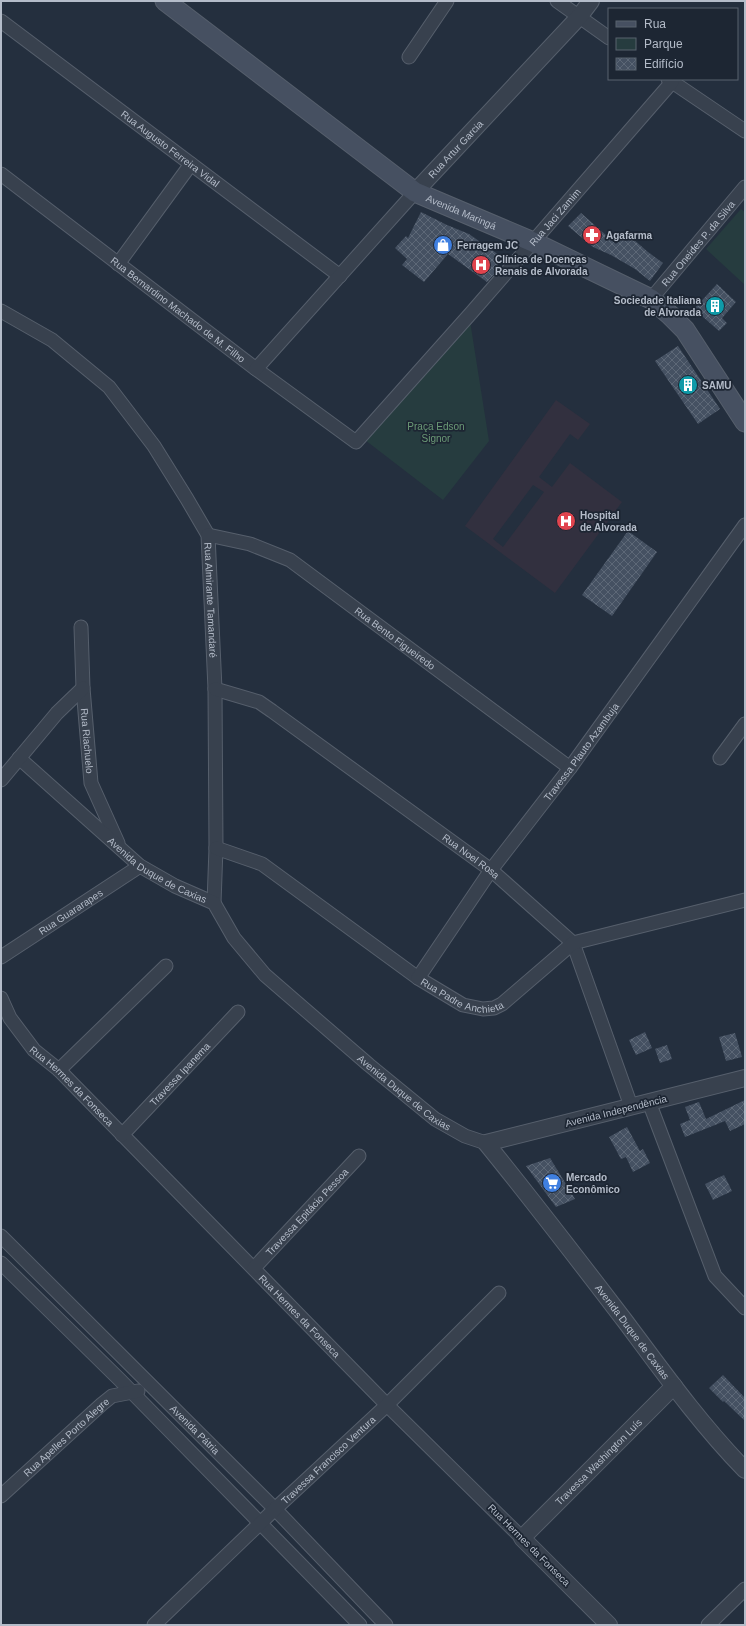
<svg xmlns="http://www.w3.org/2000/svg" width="746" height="1626" font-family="Arial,sans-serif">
<defs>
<pattern id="building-cross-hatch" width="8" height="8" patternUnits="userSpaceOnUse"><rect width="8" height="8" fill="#455162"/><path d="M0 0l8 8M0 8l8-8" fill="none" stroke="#5d6877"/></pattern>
</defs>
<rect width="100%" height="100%" fill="#242f3e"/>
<path fill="#32303f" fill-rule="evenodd" d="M556,400l34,24 -12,16 -8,-6 -31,43 13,10 18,-24 52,39 -67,91 -90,-67zM533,485l11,7 -41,55 -10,-8z"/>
<path fill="#263c3f" d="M741,209l4,3v73l-39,-36z
M470,321l19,120 -46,59 -78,-60z"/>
<path fill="url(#building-cross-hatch)" d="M421,212l26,13 22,9 30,21 -2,16 -10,11 -39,-28 -24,28 -22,-17 5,-6 -12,-11 11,-12 2,2z
M581,213l35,31 10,-11 22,19 15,11 -13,18 -15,-12 -24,-14 -18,-8 -25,-21z
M717,284l19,18 -14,16 5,5 -8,8 -25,-22z
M678,346l42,63 -22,15 -43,-63z
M628,531l29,21 -45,64 -30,-21z
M645,1032l7,16 -16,7 -7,-15z
M735,1033l7,24 -16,4 -7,-24z
M667,1045l5,14 -12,4 -5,-14z
M745,1100v24l-15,7 -5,-10 -40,16 -5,-13 10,-4 -5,-13 14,-5 7,17z
M627,1127l13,24 3,-2 7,14 -17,9 -7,-15 -5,2 -12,-22z
M550,1158l25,41 -19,8 -30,-41z
M724,1175l8,16 -19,9 -8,-16z
M723,1375l22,23v23l-21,-20 -1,1 -14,-14z"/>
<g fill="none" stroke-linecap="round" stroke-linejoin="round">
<g stroke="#565f6c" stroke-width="15">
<g id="minor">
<path d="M557,1l52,37"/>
<path id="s1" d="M1,21l339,255"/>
<path d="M409,57l38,-56"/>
<path d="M668,79l77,52"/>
<path id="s2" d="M1,174l255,195 100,73 116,-130 200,-230"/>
<path d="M118,264l73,-100"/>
<path id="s3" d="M651,299l94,-112"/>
<path id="s4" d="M1,311l51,29 57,47 45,59 33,53 21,36 7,154 1,159 -2,55"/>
<path d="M256,369l159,-177"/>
<path id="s5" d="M208,535l42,9 40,16 280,208"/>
<path id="s6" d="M81,627l2,61 8,95 27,60"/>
<path id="s7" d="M215,689l44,13 13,9 219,159 82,73 58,163"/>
<path id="s8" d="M19,758l121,108 35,20 39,17 20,35 31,37 104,90 66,54 30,17 21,7"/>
<path d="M720,758l25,-34"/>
<path d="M1,780l56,-67 26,-25"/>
<path id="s9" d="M216,848l46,16 156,114 45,27 20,4 11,-1 8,-4 71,-61 172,-43"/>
<path id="s10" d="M1,957l139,-91"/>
<path id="s11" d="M418,978l73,-108 79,-102 175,-243"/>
<path id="s12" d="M1,998l9,20 24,32 25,20 328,335 135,133"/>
<path d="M59,1070l107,-104"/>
<path d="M649,1102l66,174 30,32"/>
<path id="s13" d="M122,1135l116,-123"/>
<path id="s14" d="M1,1236l274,273 111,116"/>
<path d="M1,1263l119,117 240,245"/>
<path id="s15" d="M254,1268l105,-112"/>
<path id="s16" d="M1,1496l101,-92 10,-8 26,-5"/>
<path id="s17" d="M154,1625l121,-116 112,-104 112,-112"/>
<path d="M708,1625l37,-36"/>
</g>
</g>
<g stroke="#565f6c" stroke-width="18">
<g id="tertiary">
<path id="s18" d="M415,192l164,-175 12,-16"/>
<path id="s19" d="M745,1078l-259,65c48,59 93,118 139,178 38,51 76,104 120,149"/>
<path id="s20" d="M609,1625l-87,-87 152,-152"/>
</g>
</g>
<g stroke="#565f6c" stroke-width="21">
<g id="secondary">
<path id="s21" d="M165,1l250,191 118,50 118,57 19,16 15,15 60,92"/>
</g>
</g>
<use href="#minor" stroke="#38414e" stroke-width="13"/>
<use href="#tertiary" stroke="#38414e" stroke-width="16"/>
<use href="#secondary" stroke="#465061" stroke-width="19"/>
</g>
<defs>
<g id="pharmacy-disc" transform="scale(1)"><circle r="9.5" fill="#e0444e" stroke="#1d2633"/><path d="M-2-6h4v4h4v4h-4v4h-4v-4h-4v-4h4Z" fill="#fff"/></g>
<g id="shop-disc" transform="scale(1)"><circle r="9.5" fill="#3f7fe0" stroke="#1d2633"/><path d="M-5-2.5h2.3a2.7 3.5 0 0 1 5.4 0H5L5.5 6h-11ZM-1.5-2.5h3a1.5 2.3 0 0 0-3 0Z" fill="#fff"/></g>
<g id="hospital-disc" transform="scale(1)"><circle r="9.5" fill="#e0444e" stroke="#1d2633"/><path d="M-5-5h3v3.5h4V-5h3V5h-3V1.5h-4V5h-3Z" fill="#fff"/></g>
<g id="building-disc" transform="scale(1)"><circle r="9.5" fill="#0f9aa8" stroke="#1d2633"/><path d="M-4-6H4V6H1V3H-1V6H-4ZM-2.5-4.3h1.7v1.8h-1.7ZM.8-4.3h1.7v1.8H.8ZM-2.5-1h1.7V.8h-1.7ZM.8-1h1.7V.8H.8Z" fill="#fff"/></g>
<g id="supermarket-disc" transform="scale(1)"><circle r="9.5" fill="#3f7fe0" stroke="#1d2633"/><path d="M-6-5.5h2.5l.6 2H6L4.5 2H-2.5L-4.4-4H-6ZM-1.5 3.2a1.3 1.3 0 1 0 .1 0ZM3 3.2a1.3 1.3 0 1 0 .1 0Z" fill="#fff"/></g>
</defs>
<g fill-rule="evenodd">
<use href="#pharmacy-disc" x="592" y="235"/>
<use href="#shop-disc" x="443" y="245"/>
<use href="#hospital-disc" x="481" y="265"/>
<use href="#building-disc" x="715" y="306"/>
<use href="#building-disc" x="688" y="385"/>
<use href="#hospital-disc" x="566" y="521"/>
<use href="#supermarket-disc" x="552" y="1183"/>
</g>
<g text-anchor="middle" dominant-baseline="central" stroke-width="3.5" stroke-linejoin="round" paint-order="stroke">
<g font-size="10" fill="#b4bcc9" stroke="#1d2633">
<text stroke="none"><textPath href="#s1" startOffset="212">Rua Augusto Ferreira Vidal</textPath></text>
<text stroke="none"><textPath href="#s18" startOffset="59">Rua Artur Garcia</textPath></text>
<text stroke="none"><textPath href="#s21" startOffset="365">Avenida Maringá</textPath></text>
<text stroke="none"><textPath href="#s2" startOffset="745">Rua Jaci Zamim</textPath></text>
<text stroke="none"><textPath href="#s3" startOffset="73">Rua Oneides P. da Silva</textPath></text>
<text stroke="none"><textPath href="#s2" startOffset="223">Rua Bernardino Machado de M. Filho</textPath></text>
<text stroke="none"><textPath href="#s4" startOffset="376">Rua Almirante Tamandaré</textPath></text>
<text stroke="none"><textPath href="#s5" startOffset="217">Rua Bento Figueiredo</textPath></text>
<text stroke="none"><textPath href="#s6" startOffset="114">Rua Riachuelo</textPath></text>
<text stroke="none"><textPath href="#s11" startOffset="279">Travessa Plauto Azambuja</textPath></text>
<text stroke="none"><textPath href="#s7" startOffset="308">Rua Noel Rosa</textPath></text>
<text stroke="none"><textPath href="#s8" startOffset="179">Avenida Duque de Caxias</textPath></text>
<text stroke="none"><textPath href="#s10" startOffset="83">Rua Guararapes</textPath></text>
<text stroke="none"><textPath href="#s9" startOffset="291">Rua Padre Anchieta</textPath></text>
<text stroke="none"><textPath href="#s13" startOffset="84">Travessa Ipanema</textPath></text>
<text stroke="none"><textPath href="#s12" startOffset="114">Rua Hermes da Fonseca</textPath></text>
<text stroke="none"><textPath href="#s8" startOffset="516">Avenida Duque de Caxias</textPath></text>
<text transform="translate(616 1111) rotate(-14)">Avenida Independência</text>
<text stroke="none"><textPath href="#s15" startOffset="77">Travessa Epitácio Pessoa</textPath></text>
<text stroke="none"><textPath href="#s12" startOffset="438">Rua Hermes da Fonseca</textPath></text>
<text stroke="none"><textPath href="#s19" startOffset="506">Avenida Duque de Caxias</textPath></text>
<text stroke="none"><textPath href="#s14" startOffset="274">Avenida Pátria</textPath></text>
<text stroke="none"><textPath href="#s16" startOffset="88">Rua Apelles Porto Alegre</textPath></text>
<text stroke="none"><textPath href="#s17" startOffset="240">Travessa Francisco Ventura</textPath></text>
<text stroke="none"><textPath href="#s20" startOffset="231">Travessa Washington Luís</textPath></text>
<text transform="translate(529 1545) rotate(45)">Rua Hermes da Fonseca</text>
</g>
<g font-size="10" font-weight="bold" fill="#b4bcc9" stroke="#1d2633" text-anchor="start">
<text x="606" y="235">Agafarma</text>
<text x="457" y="245">Ferragem JC</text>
<text x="495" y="259">Clínica de Doenças<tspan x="495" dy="12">Renais de Alvorada</tspan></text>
<text x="701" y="300" text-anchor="end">Sociedade Italiana<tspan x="701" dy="12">de Alvorada</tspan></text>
<text x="702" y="385">SAMU</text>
<text x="580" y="515">Hospital<tspan x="580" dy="12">de Alvorada</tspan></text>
<text x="566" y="1177">Mercado<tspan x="566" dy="12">Econômico</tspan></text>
</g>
<g font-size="10" fill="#6b9a76" stroke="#1d2633">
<text x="436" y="426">Praça Edson<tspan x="436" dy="12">Signor</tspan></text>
</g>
</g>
<rect width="746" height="1626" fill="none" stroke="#b4bcc9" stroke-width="4"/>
<rect x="608" y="8" width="130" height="72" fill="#1d2633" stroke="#59626f"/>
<rect x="616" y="21" width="20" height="6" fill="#465061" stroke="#59626f"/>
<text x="644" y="28" font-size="12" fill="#b4bcc9">Rua</text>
<rect x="616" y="38" width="20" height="12" fill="#263c3f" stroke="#59626f"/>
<text x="644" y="48" font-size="12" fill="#b4bcc9">Parque</text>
<rect x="616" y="58" width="20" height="12" fill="url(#building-cross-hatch)" stroke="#59626f"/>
<text x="644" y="68" font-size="12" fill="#b4bcc9">Edifício</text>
</svg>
